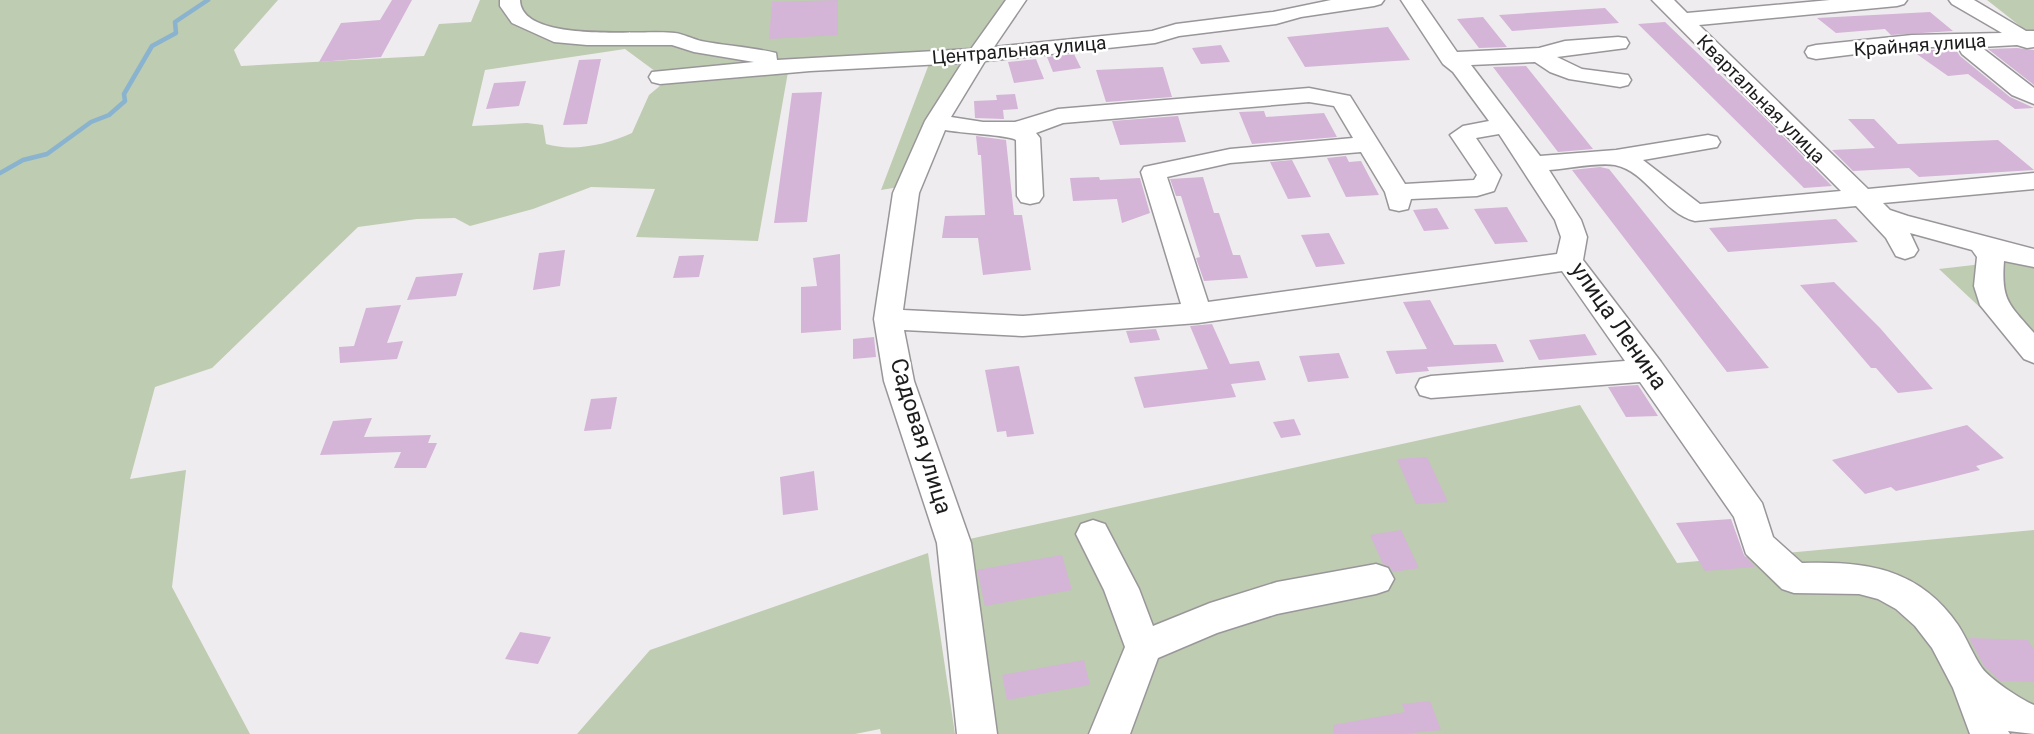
<svg xmlns="http://www.w3.org/2000/svg" width="2034" height="734" font-family="Roboto,sans-serif">
<rect width="100%" height="100%" fill="#efecef"/>
<path fill="#beccb1" fill-rule="evenodd" d="M0,0h278l-44,50 7,16 183,-10 15,-32 32,-2 9,-22h530l-111,187 -18,3 48,-126 -141,8 -30,169 -122,-4 19,-48 -64,-2 -58,22 -63,17 -15,-8 -38,1 -59,8 -146,141 -57,19 -25,92 56,-9 -14,117 78,147h-250zM625,49l42,31 -18,15 -17,38c-26,12 -59,19 -86,11l-3,-19 -16,-2 -55,3 13,-56z
M1987,0h47v37z
M2034,258v100l-95,-89z
M1580,405l97,158 357,-33v204h-1042l-27,-194z
M928,553l27,181h-74l-1,-5 -25,5h-278l73,-84z"/>
<g fill="none" stroke-linecap="round" stroke-linejoin="round">
<path stroke="#89b3cf" stroke-width="4.5" d="M0,173l23,-13 24,-6 44,-32 18,-7 16,-14 -1,-7 28,-48 24,-13 -1,-11 33,-22"/>
</g>
<path fill="#d4b4d7" d="M392,0h20l-31,57 -62,5 22,-39 39,-3z
M838,0v35l-69,4 3,-37z
M1605,8l14,15 -107,8 -13,-16z
M1930,12l23,19 -62,4 -6,-6 -49,4 -19,-15z
M1483,17l24,30 -28,1 -22,-29z
M1665,22l96,92 71,72 -28,2 -166,-164z
M1388,27l22,33 -105,7 -18,-30z
M1221,45l9,17 -29,2 -9,-16z
M2017,48l17,2v35l-46,-36z
M1911,50h45l4,6 50,41 24,11 -19,1 -47,-35 -20,2z
M1074,54l7,14 -28,4 -6,-15z
M601,59l-14,65 -24,1 16,-65z
M1036,59l8,20 -30,4 -6,-21z
M1526,66l67,83 -35,3 -65,-85z
M1163,67l9,30 -66,5 -10,-32z
M526,81l-7,25 -33,3 8,-26z
M822,92l-15,130 -33,1 18,-130z
M1015,94l3,15 -15,1 1,9 -29,-1 -1,-17 23,-1 -1,-5z
M1264,111l2,6 58,-4 13,24 -85,7 -13,-32z
M1178,116l8,26 -66,3 -8,-24z
M1848,119h26l24,25 100,-4 36,30 -115,7 -10,-9 -56,3 -21,-21 43,-2z
M976,136l30,4 8,75h8l9,55 -48,5 -5,-37h-36l3,-22 40,-1 -4,-60h-3z
M1346,156l3,6 12,-1 18,34 -33,2 -19,-39z
M1292,160l19,37 -23,2 -18,-37z
M1600,167l9,2 160,199 -42,4 -155,-202z
M1099,177l1,3 40,-2 10,35 -28,10 -5,-24 -44,2 -3,-23z
M1203,177l11,36h5l14,42h7l8,23 -44,3 -8,-23 4,-1 -19,-61h-5l-6,-17z
M1507,207l21,35 -33,2 -21,-35z
M1437,208l12,21 -25,2 -11,-21z
M1836,219l22,23 -130,10 -19,-24z
M1329,233l16,31 -29,3 -15,-32z
M565,250l-5,36 -27,4 6,-37z
M840,254l1,76 -40,3v-46l16,-1 -4,-28z
M704,255l-5,22 -26,1 6,-22z
M463,273l-7,23 -49,4 9,-23z
M1834,282l46,46 53,61 -35,4 -22,-25h-5l-71,-83z
M1430,300l24,45 42,-1 8,18 -77,5 2,4 -33,3 -10,-23 41,-2 -24,-47z
M401,305l-14,38 16,-2 -6,18 -57,4 -1,-16 15,-1 12,-38z
M1212,324l18,40 29,-3 7,19 -35,4 5,13 -92,11 -10,-31 74,-8 -18,-43z
M1156,329l4,11 -30,3 -4,-12z
M1585,334l12,21 -58,5 -10,-20z
M874,337l2,20 -23,2v-20z
M1339,353l10,25 -41,4 -9,-26z
M1019,366l15,68 -27,3 -1,-6 -9,1 -12,-62z
M1638,385l20,31 -32,1 -18,-30z
M617,397l-6,32 -27,2 7,-32z
M372,418l-8,19 67,-2 -3,8h9l-11,25h-32l7,-16 -81,3 13,-34z
M1294,419l7,16 -20,3 -8,-16z
M1967,425l37,33 -28,8 4,4 -47,12 -37,9 -5,-4 -26,7 -33,-34z
M1427,457l21,45 -32,2 -19,-45z
M814,471l4,39 -35,5 -3,-38z
M1731,519l13,36 11,12 -50,4 -29,-48z
M1401,530l18,38 -26,4 -3,-5 -7,-3 -13,-29z
M1062,555l10,35 -87,16 -8,-36z
M520,632l31,5 -13,27 -33,-5z
M1969,638l59,2 6,10v32l-34,-1 -16,-15z
M1084,660l6,25 -83,15 -5,-25z
M1430,701l11,29 -39,4h-68l-1,-9 72,-13 -3,-8z"/>
<g fill="none" stroke-linecap="round" stroke-linejoin="round">
<g stroke="#999699" stroke-width="3">
<path id="minor" d="M500,0h20c1,45 126,29 155,33 9,1 17,6 26,8 25,5 50,6 75,12l1,7 194,-11 35,-49h20l-32,47 158,-16 24,-7 97,-12 58,-12h53l-3,4 -7,2 -73,11 -25,7 -97,12 -24,7 -170,18 -34,56 32,5h32l43,-13 251,-21 41,8 55,88 69,-4 3,-5 -27,-40 13,-9 26,-5 -36,-49 -10,-8 -42,-64h20l36,52 82,-4 26,-7 53,-4 8,1 3,5 -3,5 -69,9 25,12 46,6 3,5 -3,5 -8,2 -51,-8 -19,-7 -15,-10 -64,3 69,91 76,-6 92,-15 9,2 3,5 -3,5 -74,13 57,44 141,-13 -189,-191h22l13,13 143,-13h77l-3,4 -7,2 -198,19 169,164 166,-16v16l-151,14 7,7 18,6 126,33v18l-30,-6c-3,40 5,43 30,72v30l-10,-4 -44,-54 -6,-19 3,-29 -5,-7 -62,-17 8,17 -4,6 -9,3 -9,-3 -10,-18 -30,-32 -161,15c-33,-8 -47,-49 -80,-56 -17,-3 -48,4 -66,5l32,50 6,17 -4,23 78,102 101,141 11,34 29,26c64,-2 117,5 156,62 9,14 15,30 24,43 8,11 38,31 52,37v29l-26,-3 2,3h-40l-17,-46 -21,-40 -17,-22 -19,-17 -18,-10 -19,-5 -65,-1 -12,-4 -36,-35 -12,-37 -94,-135 -209,16 -11,-3 -4,-8 4,-8 11,-3 194,-15 -63,-90 -364,52 -175,13 -119,-6 10,51 57,162 26,191h-40l-20,-191 -53,-162 -10,-62 19,-126 32,-72 37,-58 -152,8 -150,13 -8,-2 -3,-5 3,-5 102,-10 -60,-10 -22,-7h-85l-33,-3 -42,-19 -12,-17zM1309,102l25,4 19,32 -123,11 -86,18 -3,5 40,132 -158,12 -120,-6 16,-117 26,-63c14,3 64,5 71,10l1,56 4,6 9,2 9,-2 4,-6 -3,-58 -4,-5 27,-10zM1499,134l56,86 6,17 -4,17 -349,48 -41,-125 63,-14 131,-11 24,40 5,17 9,2 9,-2 3,-10 66,-3 17,-5 7,-16 -25,-37z
M1949,0h25l52,31h8v16l-7,1 -10,-3 -36,2 53,41v16l-22,-9 -50,-41 -4,-7h-46l-96,12 -8,-2 -3,-5 3,-5 8,-2 96,-10 90,-2 -50,-29z
M1093,520l12,4 34,65 14,37 57,-23 67,-21 99,-18 12,4 6,11 -6,11 -12,4 -99,20 -60,19 -59,25 -28,76h-41l36,-87 -21,-57 -28,-56 5,-10z"/>
</g>
<use href="#minor" fill="#fff" fill-rule="evenodd"/>
</g>
<g text-anchor="middle" dominant-baseline="central" stroke-width="5" stroke-linejoin="round" paint-order="stroke">
<g font-size="19" fill="#1d1c1d" stroke="#fff">
<text transform="translate(1920 45) rotate(-4)">Крайняя улица</text>
<text transform="translate(1019 50) rotate(-5)">Центральная улица</text>
<text transform="translate(1761 99) rotate(45)">Квартальная улица</text>
</g>
<g font-size="23" fill="#1d1c1d" stroke="#fff">
<text transform="translate(1619 326) rotate(55)">улица Ленина</text>
<text transform="translate(921 436) rotate(73)">Садовая улица</text>
</g>
</g>
</svg>
